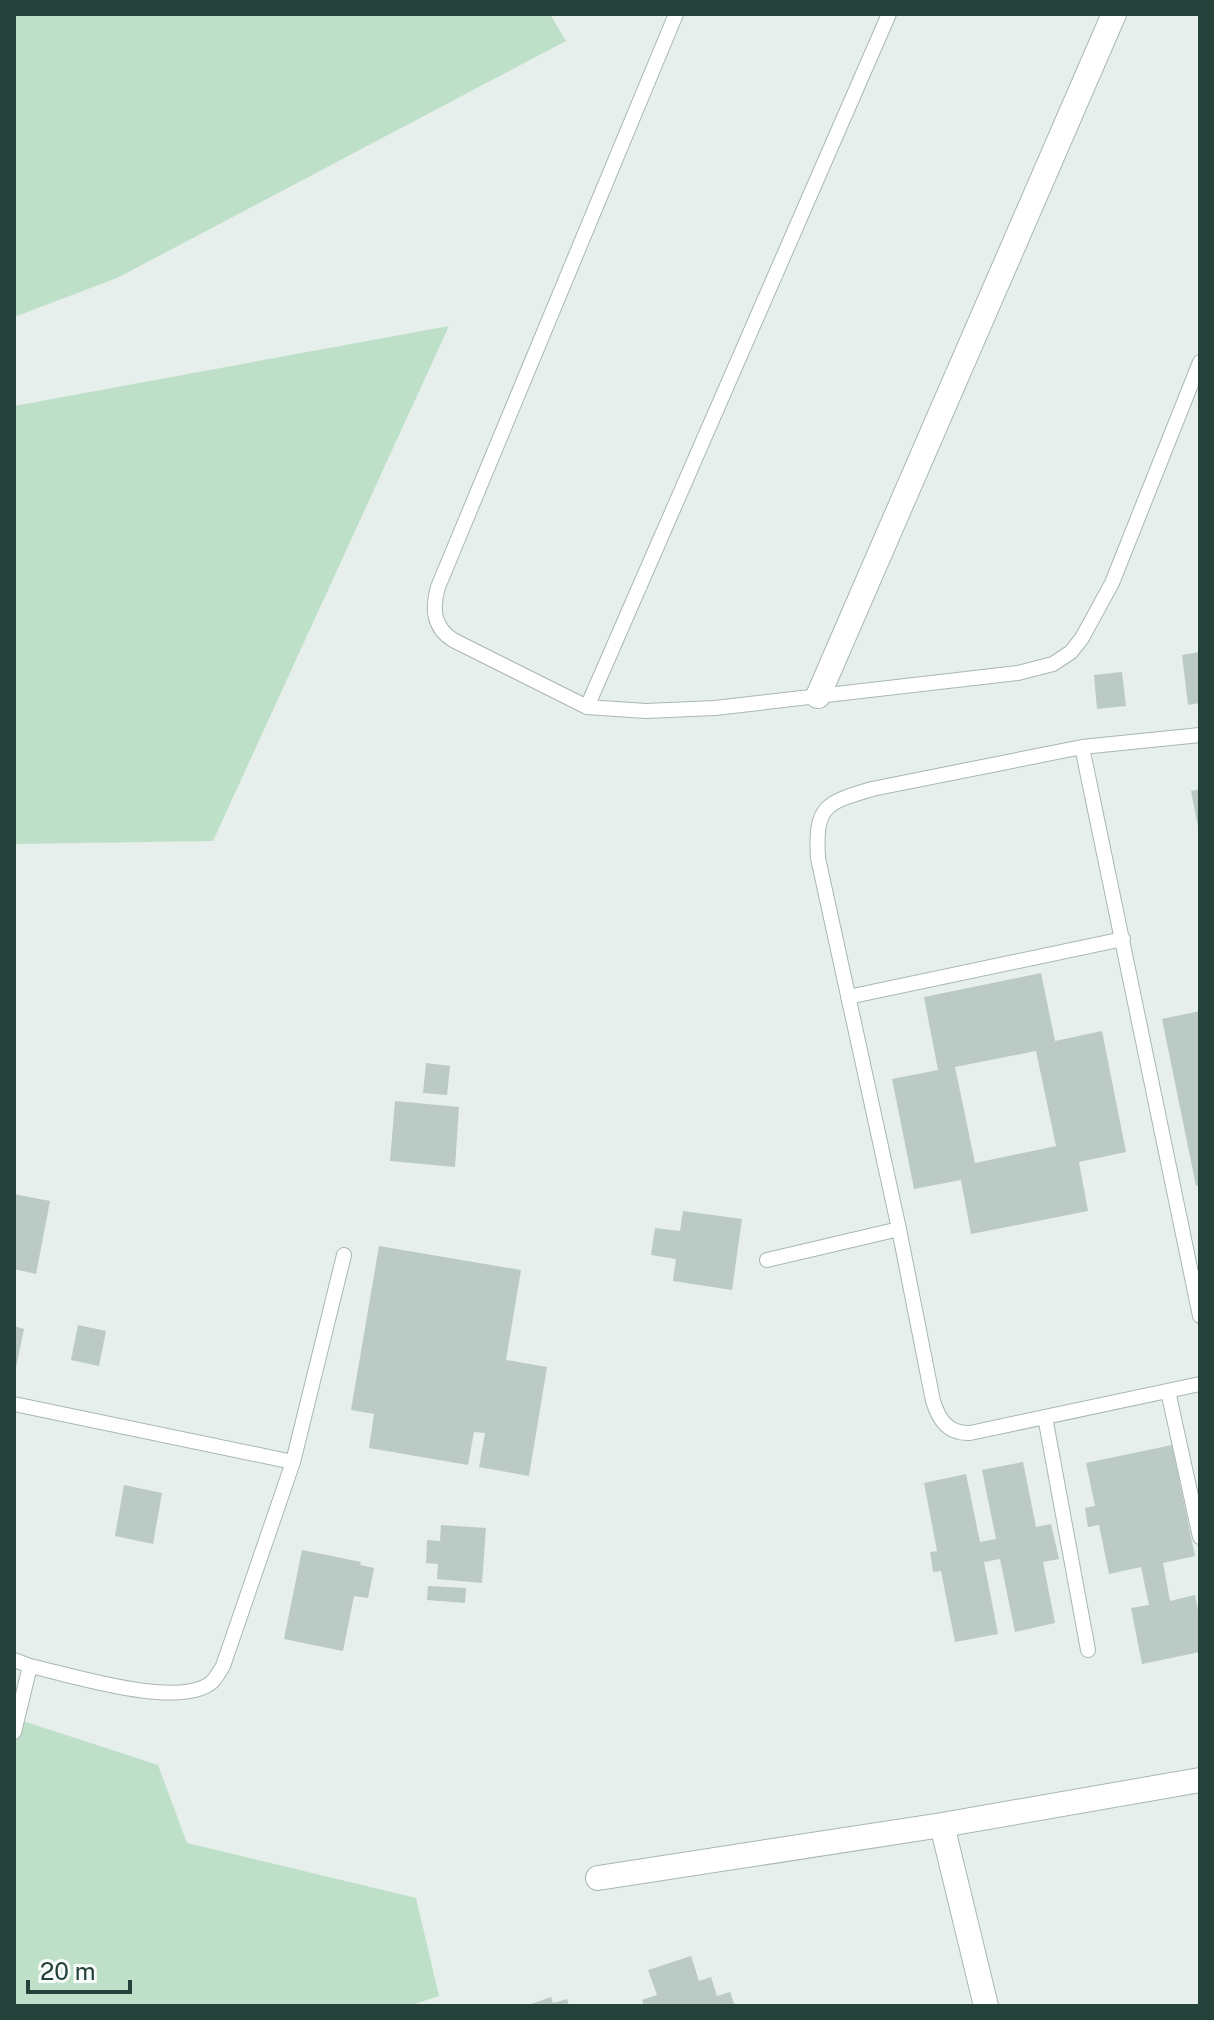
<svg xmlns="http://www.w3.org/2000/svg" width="1214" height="2020" font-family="'Public Sans',sans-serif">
<rect width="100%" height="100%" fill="#e6efeb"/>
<path fill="#bfe0c8" d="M14,14h536l16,27 -449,237 -103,39z
M449,326l-236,515 -199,3v-438z
M14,1718l144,47 29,78 229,55 23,98 -30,10h-395z"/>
<path fill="#bbcac4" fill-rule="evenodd" d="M1200,652v51l-12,2 -6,-50z
M1122,672l4,34 -29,3 -3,-34z
M1200,789v43h-1l-8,-41z
M1041,973l14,68 47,-10 24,121 -47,10 9,49 -117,23 -10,-54 -47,9 -22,-110 46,-9 -14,-73zM1036,1051l20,95 -81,17 -20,-96z
M1200,1011v174l-4,1 -34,-167z
M426,1063l24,3 -3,29 -24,-2z
M395,1101l64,6 -4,60 -65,-6z
M14,1194l36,7 -14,73 -22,-5z
M683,1211l59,8 -10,71 -59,-9 3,-22 -25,-4 4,-27 25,3z
M379,1246l142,24 -15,90 41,7 -18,109 -50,-9 6,-34 -11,-1 -6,33 -99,-17 5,-34 -23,-4z
M78,1325l28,6 -7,35 -28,-6z
M14,1326l10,3 -9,43h-1z
M1172,1445l23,111 -32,7 7,38 25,-6 5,26v31l-58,12 -11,-56 18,-3 -8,-38 -32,7 -10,-49 -11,2 -3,-19 10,-2 -9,-43z
M1023,1462l13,65 15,-3 8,35 -16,3 12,61 -40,9 -15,-73 -16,3 14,72 -43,8 -14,-71 -8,1 -3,-20 7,-1 -13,-68 42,-9 14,68 16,-3 -14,-69z
M124,1485l38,8 -9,51 -38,-8z
M441,1525l45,3 -4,55 -45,-4 1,-15 -12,-1 1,-23 13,1z
M302,1550l59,12 -1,3 14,3 -6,30 -14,-2 -11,55 -59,-12z
M428,1586l38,2 -1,15 -38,-3z
M691,1956l8,25 12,-4 6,19 13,-4 5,14h-91l-2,-6 15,-5 -9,-25z
M551,1997l2,6 14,-4 2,7h-43z"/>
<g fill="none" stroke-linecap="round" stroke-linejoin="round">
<g stroke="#a8b8b2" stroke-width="16">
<path id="lane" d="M676,14l-238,573c-6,22 -5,40 15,53l134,67 59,4 69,-3 303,-35 35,-9 18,-12 11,-14 30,-55 88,-221
M587,707l302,-693
M1200,735l-118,12 -210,42c-47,14 -57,17 -54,69l81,371 34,172c6,19 15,33 37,32l230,-49
M1082,747l118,569
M848,997l275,-58
M767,1260l132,-31
M1168,1391l32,146
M14,1404l279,58
M1045,1417l43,233
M14,1660l16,6 -16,66
M30,1666c41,9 149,44 182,16 4,-4 8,-11 11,-16l70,-204 51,-207"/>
</g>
<g stroke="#a8b8b2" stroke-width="26">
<path id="street" d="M818,696l296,-682
M942,1825l258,-45
M598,1878l344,-53 44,181"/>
</g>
<use href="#lane" stroke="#fff" stroke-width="14"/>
<use href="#street" stroke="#fff" stroke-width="24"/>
</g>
<rect width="1214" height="2020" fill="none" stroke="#24423a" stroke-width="32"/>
<path d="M28 1980v12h102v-12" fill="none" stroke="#24423a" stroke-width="4"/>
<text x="40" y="1980" font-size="24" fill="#24423a" stroke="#f7fbf9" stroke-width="6" paint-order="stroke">20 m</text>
</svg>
